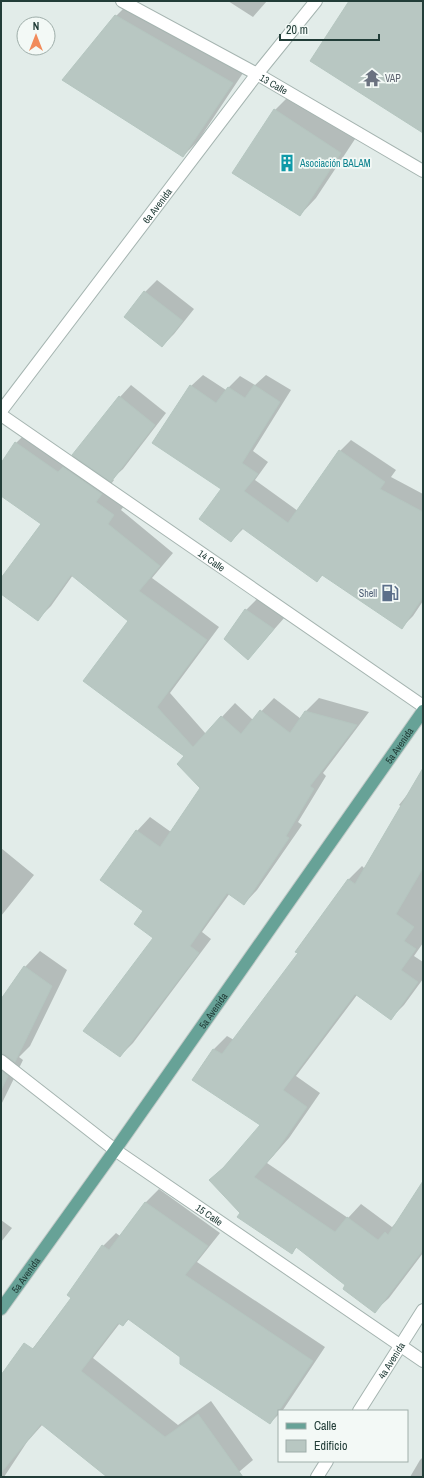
<svg xmlns="http://www.w3.org/2000/svg" width="424" height="1478" font-family="'Archivo Narrow',sans-serif">
<rect width="100%" height="100%" fill="#e2ece9"/>
<path fill="#0003" d="M131,1l116,66 -49,74 -15,15 -67,-140z
M228,1h39l-14,16z
M292,93l65,43 -41,62 -16,17 -25,-105z
M157,280l37,29 -20,25 -12,12 -37,-30 20,-24z
M203,375l23,15 14,-14 15,9 11,-10 25,15 -38,61 15,11 -13,18 43,31 42,-60 11,-11 45,30 -5,7 32,17v107l-10,15 -11,11 -79,-52 -6,5 -73,-52 -13,13 -8,-52 -32,-103z
M131,385l35,28 -43,56 -11,10 2,1 -6,8 19,14 -6,8 52,43 -21,25 67,49 -49,66 36,41 29,-31 18,17 21,-22 27,21 5,-8 13,-13 50,14 -46,61 3,3 -28,46 4,3 -45,65 -13,14 -14,-11 -28,39 9,7 -78,104 -13,13 34,-118 -9,-27 -43,-31 35,-49 13,-14 21,15 30,-44 -15,-32 -101,-75 45,-60 -57,-46 -22,31 -13,13 -37,-26v-13l41,-57 -41,-29v-29l15,-22 13,-13 42,29 49,-62z
M258,598l27,19 -37,42 -23,-20 21,-29z
M423,775v168l-9,13 9,6v17l-19,26 -13,13 -34,-23 -61,81 24,17 -31,45 -22,25 81,55 13,-14 31,23 8,-8 23,-36v70l-34,45 -14,13 -28,-26 -50,-38 -5,5 -51,-39 -31,-33 19,-18 33,-38 -69,-44 21,-31 13,-13 7,4 65,-87 49,-73 14,-14 3,3 37,-62 -3,-2z
M1,848l33,27 -33,41z
M40,951l27,19 -37,76 -11,11 4,3 -22,45v-105l24,-33z
M159,1189l61,44 -23,29 128,85 -42,63 -4,1v3l-9,9 -141,-104 -6,6 -3,-2 -27,35 85,67 33,-24 42,59 -20,17h-126v-1l-64,-52 -16,18 -23,35h-3v-88l72,-92 30,-51 13,-13 4,3 26,-34z
M1,1220l11,8 -11,14z
M423,1457v20h-13l10,-17z"/>
<path fill="#b8c7c2" stroke="#b5c6c0" d="M349,1h74v132l-113,-72z
M115,15l118,68 -50,74 -121,-77z
M274,109l67,44 -41,63 -68,-43z
M144,291l39,30 -21,26 -38,-30z
M190,385l26,18 12,-16 17,11 9,-13 26,17 -38,61 16,11 -14,17 44,32 51,-73 46,32 -5,7 43,23v85l-21,32 -80,-54 -5,7 -75,-54 -11,14 -32,-23 22,-30 -69,-46z
M119,396l36,29 -44,57 -39,-27z
M15,442l43,30 5,-5 39,27 -6,8 18,13 -6,9 52,42 -21,25 68,49 -50,67 36,40 28,-31 20,18 19,-24 30,23 15,-22 52,14 -47,61 4,3 -28,47 3,2 -45,67 -17,-12 -37,53 9,7 -79,104 -37,-26 70,-93 -19,-14 9,-13 -43,-31 36,-50 24,17 40,-59 -23,-24 7,-8 -101,-75 45,-60 -57,-46 -33,46 -37,-27v-16l40,-54 -40,-28v-33z
M245,609l29,20 -26,31 -24,-21z
M423,768v100l-27,46 18,13 -10,14 12,8 -15,21 17,12 -27,38 -36,-26 -72,96 24,17 -32,46 -21,24 81,55 12,-15 31,23 7,-8 3,3 35,-54v69l-48,63 -32,-24 2,-4 -49,-38 -4,7 -55,-37 3,-4 -31,-33 14,-12 37,-43 -68,-45 21,-31 9,5 76,-101 -3,-1 53,-73 7,5z
M24,966l28,20 -37,76 -9,-7 -5,-1v-55z
M1,1071l7,5 -7,14z
M145,1202l63,44 -23,29 128,86 -43,63 -90,-60v-7l-52,-38 -5,7 -5,-3 -37,48 84,66 33,-23 45,63h-136l-66,-53 -40,49v-98l23,-32 9,6 38,-51 -4,-3 35,-50 7,5z"/>
<g fill="none" stroke-linecap="round" stroke-linejoin="round">
<g stroke="#a5b4b0" stroke-width="14">
<g id="minor">
<path id="s1" d="M122,1l135,73 166,97"/>
<path id="s2" d="M1,411l256,-337 59,-73"/>
<path id="s3" d="M1,415l422,291"/>
<path id="s4" d="M1,1061l114,89 308,211"/>
<path id="s5" d="M359,1411l64,-101"/>
<path d="M317,1477l10,-16"/>
</g>
</g>
<g stroke="#c1c9c7" stroke-width="14">
<g id="major">
<path id="s6" d="M1,1309l114,-159 308,-439"/>
</g>
</g>
<use href="#minor" stroke="#fff" stroke-width="12"/>
<use href="#major" stroke="#67a297" stroke-width="12"/>
</g>
<defs>
<g id="temple-bare" transform="scale(1.38)"><path d="M0-6L5-2H3V0L6.5 2.5H4V6H1.5V3h-3V6H-4V2.5H-6.5L-3 0V-2H-5Z" fill="#6b7280" stroke="#f3f9f6" stroke-width="2.5" paint-order="stroke"/></g>
<g id="building-bare" transform="scale(1.38)"><path d="M-4-6H4V6H1V3H-1V6H-4ZM-2.5-4.3h1.7v1.8h-1.7ZM.8-4.3h1.7v1.8H.8ZM-2.5-1h1.7V.8h-1.7ZM.8-1h1.7V.8H.8Z" fill="#0f9aa8" stroke="#f3f9f6" stroke-width="2.5" paint-order="stroke"/></g>
<g id="fuel-bare" transform="scale(1.38)"><path d="M-5.5-6h7V0h2V4h1.3V-2.5L3-4.5l.8-.8L6-3V5H2.5V1h-1V6h-7ZM-4.2-4.7v3.2H.2V-4.7Z" fill="#5c6f8a" stroke="#f3f9f6" stroke-width="2.5" paint-order="stroke"/></g>
</defs>
<g fill-rule="evenodd">
<use href="#temple-bare" x="372" y="78"/>
<use href="#building-bare" x="287" y="163"/>
<use href="#fuel-bare" x="390" y="593"/>
</g>
<g text-anchor="middle" dominant-baseline="central" stroke-width="3.5" stroke-linejoin="round" paint-order="stroke">
<g font-size="10" fill="#5b616d" stroke="#f3f9f6" text-anchor="start">
<text x="385" y="78">VAP</text>
</g>
<g font-size="10" fill="#223d38" stroke="#f3f9f6">
<text stroke="none"><textPath href="#s1" startOffset="173">13 Calle</textPath></text>
<text stroke="none"><textPath href="#s2" startOffset="258">6a Avenida</textPath></text>
<text stroke="none"><textPath href="#s3" startOffset="256">14 Calle</textPath></text>
<text stroke="none"><textPath href="#s6" startOffset="690">5a Avenida</textPath></text>
<text stroke="none"><textPath href="#s6" startOffset="366">5a Avenida</textPath></text>
<text stroke="none"><textPath href="#s4" startOffset="259">15 Calle</textPath></text>
<text stroke="none"><textPath href="#s6" startOffset="42">5a Avenida</textPath></text>
<text stroke="none"><textPath href="#s5" startOffset="60">4a Avenida</textPath></text>
</g>
<g font-size="10" fill="#0d838f" stroke="#f3f9f6" text-anchor="start">
<text x="300" y="163">Asociación BALAM</text>
</g>
<g font-size="10" fill="#4e5e75" stroke="#f3f9f6" text-anchor="end">
<text x="377" y="593">Shell</text>
</g>
</g>
<rect width="424" height="1478" fill="none" stroke="#223d38" stroke-width="4"/>
<rect x="278" y="1410" width="130" height="52" fill="#f3f9f6" stroke="#9faeaa"/>
<rect x="286" y="1423" width="20" height="6" fill="#67a297" stroke="#9faeaa"/>
<text x="314" y="1430" font-size="12" fill="#223d38">Calle</text>
<rect x="286" y="1440" width="20" height="12" fill="#b8c7c2" stroke="#9faeaa"/>
<text x="314" y="1450" font-size="12" fill="#223d38">Edificio</text>
<g transform="translate(36 36)"><circle r="19" fill="#f3f9f6" stroke="#9faeaa"/>
<path d="M0-3L7 15L0 10L-7 15Z" fill="#f18b5b"/>
<text y="-6" font-size="11" font-weight="bold" text-anchor="middle" fill="#223d38">N</text>
</g>
<path d="M280 34v6h99v-6" fill="none" stroke="#223d38" stroke-width="2"/>
<text x="286" y="34" font-size="12" fill="#223d38" stroke="#f3f9f6" stroke-width="3" paint-order="stroke">20 m</text>
</svg>
